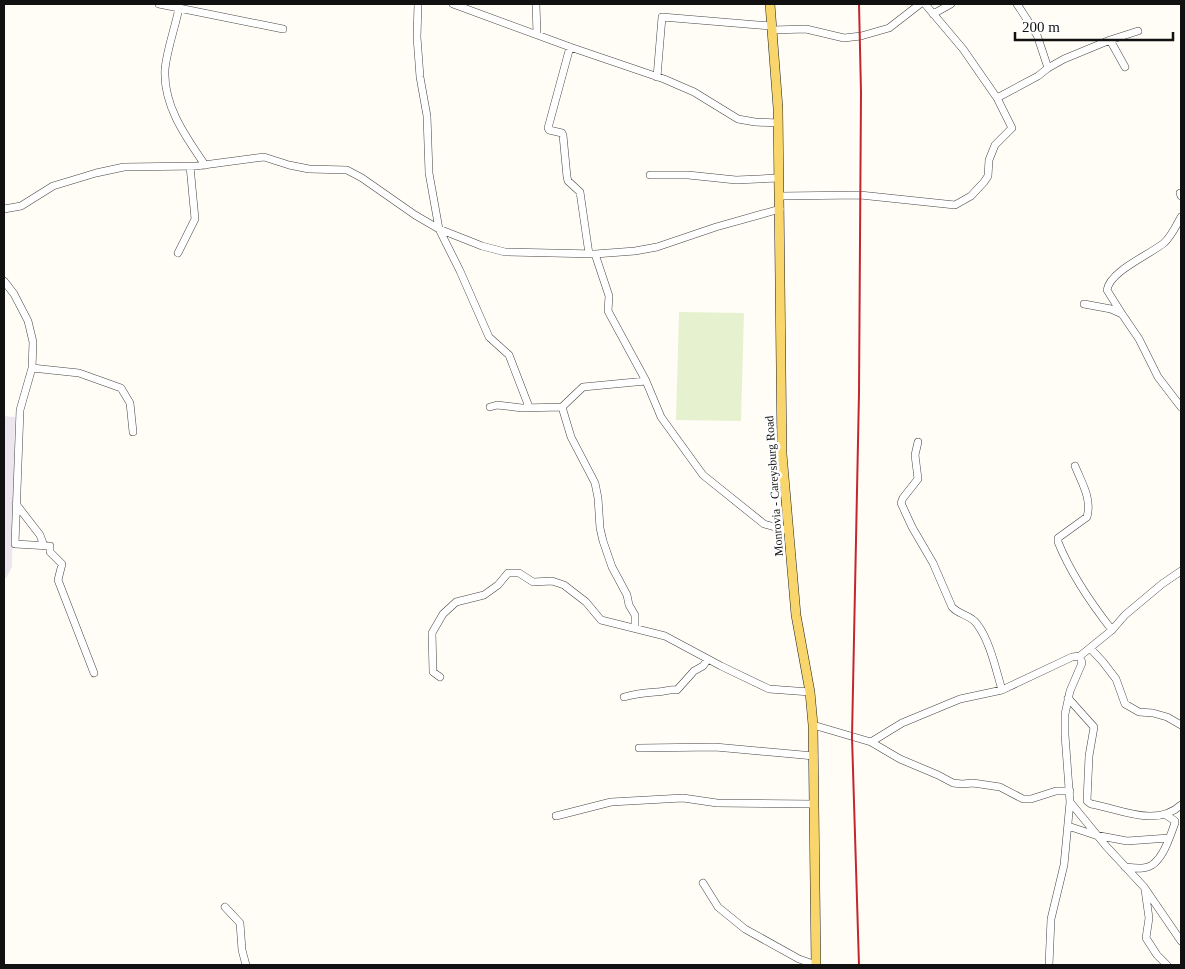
<svg xmlns="http://www.w3.org/2000/svg" width="1185" height="969" font-family="'Times New Roman',serif">
<rect width="100%" height="100%" fill="#fffdf5"/>
<path fill="#eee6ef" d="M4,416l11,1 -3,150 -6,11 -2,-1z"/>
<path fill="#e6f2cf" d="M679,312l65,1 -3,108 -65,-1z"/>
<g fill="none" stroke-linecap="round" stroke-linejoin="round">
<g stroke="#444" stroke-width="8">
<path id="minor" d="M159,4l124,25
M418,4l-1,33 3,40 7,39 2,57 10,56 21,42 29,66 20,18 20,52
M453,4l117,43 94,32 30,13 44,27 17,3 23,1
M536,4l1,30
M1017,4l20,31 11,33
M179,8c-4,20 -12,41 -14,61 -2,36 20,67 40,96
M933,14l18,-10
M772,30l34,-1 38,9 17,-2 28,-8 31,-24
M1110,40l28,-9
M570,47l-22,81 1,2 13,3 1,2 4,42 1,4 12,11 9,62
M657,77l5,-60 109,9
M997,98l41,-22 10,-8 16,-9 46,-19 15,27
M650,175h38l48,5 42,-2
M1180,193l1,3
M780,196l80,-1 95,10 16,-9 13,-14 4,-6 1,-16 6,-15 17,-17 -15,-30 -34,-49 -38,-45
M4,209l17,-3 32,-20 43,-13 28,-6 72,-1 68,-9 25,8 20,4 38,1 15,8 53,37 24,14 43,17 23,6 90,2 40,-3 22,-4 59,-20 64,-18
M178,253l17,-34 -5,-53
M595,254l14,42 -1,15 38,70 15,36 42,58 61,49 25,7
M4,281l10,13 14,27 5,21 -1,26 -12,42 -5,134 35,2v6l12,12 -4,16 36,93
M1084,304l27,5 11,5 17,25 19,38 23,30
M1122,314l-15,-24c3,-19 42,-35 57,-47 7,-6 12,-17 17,-26
M32,368l47,5 42,15 9,15 3,29
M490,407l7,-2 25,3 40,-1 9,30 24,46 3,15 2,30 3,13 9,26 15,28 2,10 6,10v13
M562,407l21,-20 63,-6
M918,442l-3,13 3,24 -15,19 -2,5 11,24 21,36 19,44c7,8 19,8 25,17 13,17 19,46 25,66
M1075,466c7,17 17,33 12,51l-29,21v4c13,32 32,60 54,88
M16,504l24,31 4,11
M1090,648l13,14 13,17 9,25 14,8 14,1 14,4 14,8
M440,677l-7,-5 -1,-39 11,-19 13,-12 28,-7 14,-10 10,-12h11l14,9 19,-1 12,4 22,17 15,18 64,16 56,30 48,23 41,3
M624,697c14,-4 18,-4 32,-5 8,0 13,-3 21,-2l17,-19 9,-5 5,-7
M1068,698l26,29 -5,29 -2,45 4,3c30,5 65,24 90,1
M813,725l58,17 31,-19 58,-24 42,-9 70,-33 8,-1 32,-26 13,-15 37,-31 19,-13
M871,742l29,17 38,16 15,8 9,1 11,-1 27,4 23,12h8l25,-8h14
M639,748l76,-1 99,9
M1070,802l36,44 38,41 37,54
M556,816l55,-14 72,-4 34,5 97,1
M1068,826l27,9 32,6 42,-3
M1125,867c9,1 20,3 27,-2 12,-8 18,-29 23,-42v-2l-9,-6
M703,883l15,24 27,22 54,30 17,6
M1145,890l4,28 -3,20 11,17 10,10
M225,907l15,16 2,27 4,15
M1049,965l2,-46 13,-54 6,-63 -5,-67v-21l5,-23 12,-28 -2,-7"/>
</g>
<g stroke="#222" stroke-width="10">
<path id="major" d="M770,4l8,104 4,346 14,161 14,77 3,33 3,240"/>
</g>
<use href="#minor" stroke="#fff" stroke-width="7"/>
<use href="#major" stroke="#f9d66b" stroke-width="9"/>
<path stroke="#c4262e" stroke-width="2" d="M859,965l-7,-228 7,-344 2,-301 -2,-88"/>
</g>
<g text-anchor="middle" dominant-baseline="central" stroke-width="5" stroke-linejoin="round" paint-order="stroke">
<g font-size="12" fill="#111" stroke="#fff">
<text transform="translate(774 486) rotate(-94)">Monrovia - Careysburg Road</text>
</g>
</g>
<rect width="1185" height="969" fill="none" stroke="#111111" stroke-width="10"/>
<path d="M1015 32v8h158v-8" fill="none" stroke="#111111" stroke-width="2.5"/>
<text x="1022" y="32" font-size="15" fill="#111111" stroke="#ffffff" stroke-width="4" paint-order="stroke">200 m</text>
</svg>
